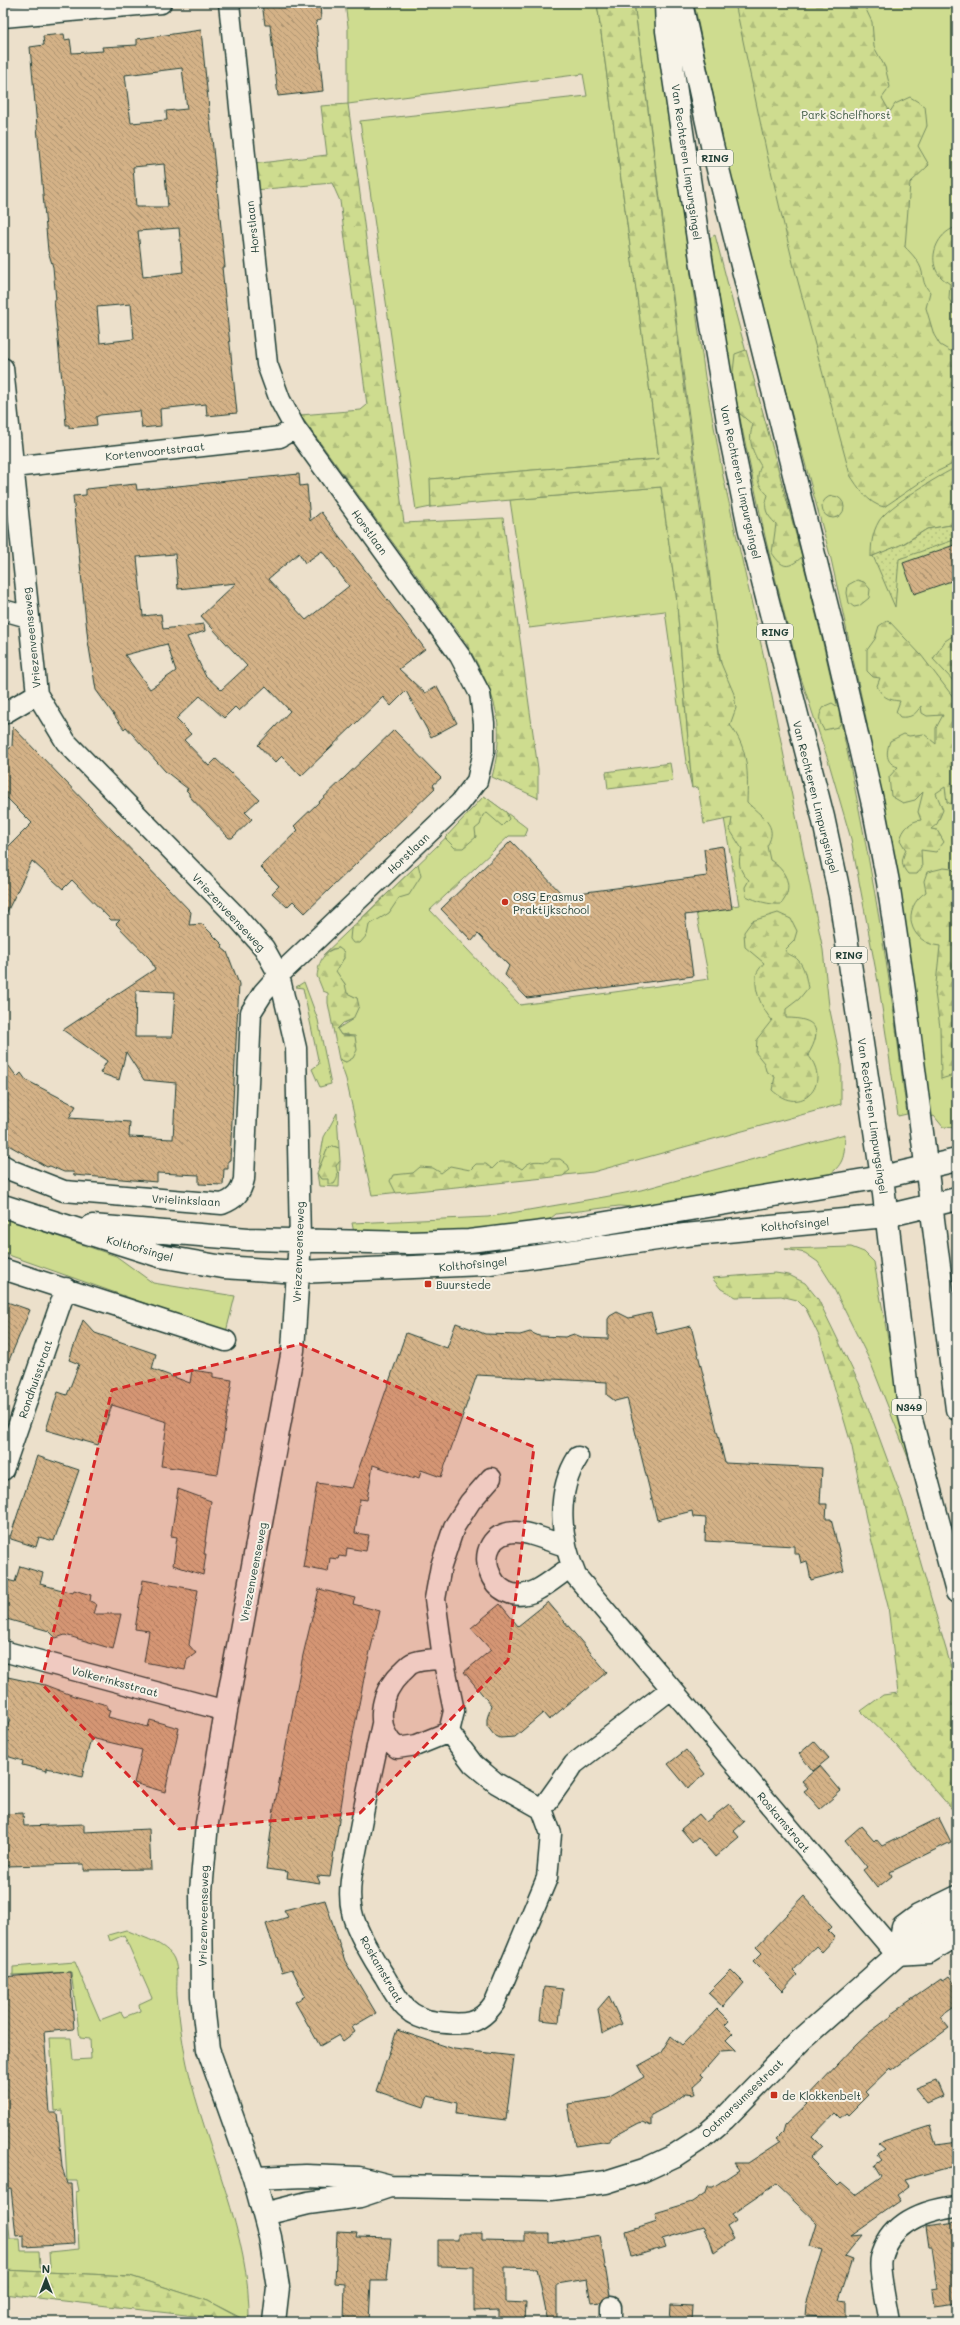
<svg xmlns="http://www.w3.org/2000/svg" width="960" height="2325" font-family="Mali,sans-serif">
<defs>
<pattern id="forest-firs" width="22" height="20" patternUnits="userSpaceOnUse"><rect width="22" height="20" fill="#cedc8f"/><path d="M5 1l3.5 6h-7zM16 11l3.5 6h-7z" fill="#b0be7c"/></pattern>
<pattern id="garden-dots" width="8" height="8" patternUnits="userSpaceOnUse"><rect width="8" height="8" fill="#cedc8f"/><path d="M2 2h.1M6 6h.1" fill="none" stroke="#b0be7c" stroke-width="1.8" stroke-linecap="round"/></pattern>
<pattern id="building-back-hatch" width="6" height="6" patternUnits="userSpaceOnUse"><rect width="6" height="6" fill="#d4b287"/><path d="M-1 5l2 2M0 0l6 6M5-1l2 2" fill="none" stroke="#ab926f"/></pattern>
</defs>
<rect width="100%" height="100%" fill="#ece0cb"/>
<filter id="ink" filterUnits="userSpaceOnUse"><feTurbulence type="fractalNoise" baseFrequency=".025" numOctaves="2"/><feDisplacementMap in="SourceGraphic" scale="8" xChannelSelector="R" yChannelSelector="G"/><feConvolveMatrix kernelMatrix="1 2 1 2 8 2 1 2 1" color-interpolation-filters="sRGB"/></filter>
<g filter="url(#ink)">
<path fill="#cedc8f" stroke="#768c62" d="M345,3h252l62,456 -228,20v28l-15,3 -56,-389 227,-25 -4,-22 -235,30v-78z
M634,3h20l51,374 18,99 42,186 58,288 6,56 12,56v42l-248,68 -221,23 -26,-116 -7,-20 7,3 2,-28 -7,1 -4,-6 16,-10 4,-21 -11,-5 -1,-9 -10,-13 9,-13 -5,-10 -7,1 -9,6 135,-129 26,-30 39,29 5,4 -3,7h-16l-79,74 90,95 189,-26 -13,-67 43,-7 -15,-87 20,-2 -30,-199 -7,-66z
M694,3h263v1125l-14,-1 -9,-11 -8,3 -60,-401 -35,-159 -75,-277 -34,-145z
M715,235c39,153 85,302 119,456 24,107 45,216 60,324 5,33 8,66 13,99l-9,2 -19,-129 -28,-148 -23,-79 -29,-88 -33,-131 -34,-160 -22,-143z
M661,487l15,106 16,195 -6,-26 -21,-151 -136,17 -19,-128z
M304,982l14,38 13,64 -11,3 -8,-18 7,-5 -16,-76 -7,-1z
M337,1113l2,35 -6,-2 -6,3 -3,9 -6,11 6,-32z
M845,1134c-1,21 1,28 -17,42l-179,32 -30,-2 -63,8 -11,9 -71,8 -120,2 -2,-10 136,-6 116,-20 37,-7z
M340,1161l-1,26 -20,-1 -2,-13 4,6z
M3,1218l113,38 37,27 82,13 -9,36 -223,-79z
M851,1247l13,5 10,10 37,203 -41,-104 -40,-80 -12,-19 -13,-9 -20,-4z
M126,1930c15,7 41,13 48,29 5,11 2,25 3,36 2,23 5,47 10,69 19,87 64,168 62,258l-41,-21 -78,-25 -127,-6v-78h3l4,47h10l1,12h18l1,17 10,-1 -1,-15 30,-3 -3,-57 3,-1 -2,-10h-10l-4,-71 -8,1 -5,-73h21l2,22 18,-1 -1,-20 -10,-1 -9,-66 -58,3v-8l62,-5 25,58 21,-8 3,5 16,-6 -1,-7 13,-6 -28,-63 -14,6 -2,-6z"/>
<path fill="url(#forest-firs)" stroke="#768c62" d="M597,3h37l86,658 14,33 2,14 -6,17c19,24 18,49 17,77 13,14 33,23 20,44l3,14c16,10 25,28 11,44 -12,1 -24,-3 -35,-8l-1,-9 4,-7c-10,-8 -12,-19 -7,-31l-12,-19 2,-12 -28,6 -6,-37 -6,1 -16,-195 -15,-106 -230,20 -1,-28 229,-20z
M735,3h128l9,19 2,25 11,20 5,20 -8,11 8,14 5,-8 15,-7 15,9 2,20 -9,20 11,19 -19,18 -5,64c6,6 15,15 17,25 2,9 1,12 8,20l-4,16 8,27 6,10 12,7 5,-4v114l-23,11 -50,34c-16,-3 -26,-20 -34,-32l-57,-212 -26,-109z
M348,104l56,419 99,-5 35,251v29l-46,-21c15,-57 2,-84 -26,-134l-166,-228 61,-5 6,-5 -27,-204 -8,-18 -77,7 -3,-26 75,-9 -6,-49z
M957,227v87l-8,-15 1,-15c-6,-4 -13,-9 -15,-17 -5,-17 6,-36 22,-40z
M746,350l56,207c-14,12 -19,12 -30,-4l4,-29c-10,-10 -13,-15 -8,-29 -10,-10 -13,-16 -7,-29 -8,-13 -14,-26 -8,-41l-14,-12 -7,-32 3,-27z
M957,467v55l-6,3 -24,4 -26,16 -30,12c0,-12 1,-24 8,-36 8,-14 61,-46 78,-54z
M822 507a11 11 0 1 1 22 0a11 11 0 1 1-22 0Z
M857,580l7,2 6,7 -1,9 -10,8 -5,1 -5,-4 -2,-10 1,-8z
M888,620l33,35 36,47v101l-4,2 -6,-3 -2,-15 -9,6 7,17 -6,14 -6,5 6,1 7,12 -8,10 -15,-2 1,18 -5,6h-9c-7,-8 -7,-14 -2,-24l-6,-10c3,-11 10,-19 21,-20l-3,-8 5,-20 -8,8 -12,3 -12,-7 -2,-19 9,-10c-13,-4 -12,-15 -8,-26l14,-7 5,2 15,-2 12,10v-16l7,-13 -16,1 -5,-3 -1,-7c-6,9 -10,12 -21,11l-4,-5 4,-11c-12,-1 -18,-4 -23,-15l3,-8 -7,-1 -6,-6v-21l8,-11 4,-13z
M957,633v52l-24,-26 12,-18z
M832,703l6,4 3,16 -3,4 -14,3c-6,-9 -6,-16 1,-24z
M670,763l3,18 -65,8 -2,-17z
M484,796l22,16 3,7 -7,7 -15,-13 -4,2 -3,10 -5,4 1,8 -13,11h-8l-10,-10z
M418,864l3,12 -12,19 -10,3 -10,15 -20,12 -2,10 -7,8h-7l-3,-4 1,-10z
M944,868l8,1 5,5 -3,28 3,-1v173l-16,5 -1,-52 -5,-34 5,-47c-32,-3 -39,-38 -14,-54l-2,-11 3,-9z
M778,913l13,6 6,12 -3,10 -9,9c3,6 9,5 13,10 7,7 8,19 10,28l-9,11 -13,10v9c29,0 38,10 22,37 25,29 -7,63 -36,35l3,-13 -9,-6 -2,-8 -8,-10 1,-14 15,-19c-9,-9 -18,-29 -16,-43 0,-5 5,-10 8,-14l-19,-16 -1,-15 8,-11z
M339,948l5,4v6l-8,13 9,13 2,9 10,5 2,8 -6,13 -10,4 -6,6 4,6 14,1 2,14 -4,8 -7,4 -7,-3 -11,-56v-10l-5,-2 -6,-15c2,-14 6,-26 22,-28z
M333,1146l6,2 1,13 -4,5c2,8 3,11 -2,18h-6v-5h-7l-4,-6 10,-24z
M551,1159h9l8,6 2,5 -7,6 -85,9 -7,-2 -5,3 -70,7 -6,-12 3,-6 20,-2 7,-6 13,1 8,5 9,-7 20,4 6,-6h10l6,5 7,-7h11l12,7c8,-9 13,-8 25,-7z
M775,1273l14,2 16,8 13,16 41,84 44,119 54,185v128l-61,-70 -35,-34 22,-16 15,-2 -10,-87 -22,-88 -14,-71 -32,-109 -14,-29 -9,-9 -16,-4 -45,1 -15,-8 -9,-11z
M3,2270l127,6 78,25 39,21 -244,-28z"/>
<path fill="url(#garden-dots)" stroke="#768c62" d="M951,525l6,9v14l-3,-8 -55,19 -4,48 -22,-51 32,-13 22,-14z"/>
<path fill="url(#building-back-hatch)" stroke="#1f3d34" fill-rule="evenodd" d="M262,3h58l1,17 -5,1 7,70 -45,5 -8,-71h-5z
M201,30l24,237h-3l15,146 -30,3 -1,-12 -46,5 1,17 -19,2 -2,-17 -40,4 -4,2 1,8 -28,3v-3h-3l-1,-14 -11,-111h2l-3,-33 -5,-16 -18,-204 14,-2 -1,-9 21,-2 1,6 5,-1 2,14 31,-2 -1,-4 35,-2v-6zM182,68l5,41 -21,2 1,9 -36,3 -6,-48zM164,164l4,43h-32l-3,-40zM179,228l4,44 -40,5 -5,-46zM131,304l3,35 -34,4 -3,-36z
M299,474l1,12 7,-1 3,36 11,-9 104,137 -26,20 26,24 12,-7 20,37 -26,14 -25,-46 -15,15 -8,-9 -82,79 -19,-20 -7,7 -17,-18 32,-34 -24,-25 -27,25 -4,-4 -11,11 -24,-22 -24,23 15,15 -7,6 25,26 7,-7 43,40 -14,13 7,7 -20,19h-3l-40,-42v-3l-3,-3 2,-1 -23,-18 -39,-44 -2,2 -28,-39 -8,-49 -15,-145 13,-1v-6l50,-5 1,6zM322,551l27,35 -43,34 -38,-41 31,-26 6,10zM175,554l3,35 58,-6 -35,33 46,50 -26,24 -16,-15 -18,-38 18,-6 -1,-7 -41,5 -2,-15 -18,2 -6,-59zM167,644l9,27 -26,18 -25,-34z
M957,544v35l-43,15 -11,-31z
M13,727l178,185 -2,13 13,-1 21,21 -1,3 5,4 12,32 -9,176 -2,1v8h-4l-1,16 -24,-1v-9l-42,-2v9l-83,-7 -1,-3h-9l-14,-6 -3,1 -44,-25v-84l14,19 4,-4 5,7 50,26 -7,12 61,4 -1,15 44,2 3,-56 -32,-3 -18,-28 -7,28 -19,-7 7,-12 -44,-31 92,-61 -5,-10 -34,-35 4,-4h-9l-39,-40 -9,9 -31,-28 -29,59v-64l3,-7 26,-26 -29,-29v-40l9,-8zM136,990l39,2 -3,45h-37z
M394,730l47,48 -8,7 2,3 -130,125 -12,-12 -6,6 -15,-14 7,-7 -19,-19 38,-37 -4,-4z
M511,841l52,54 144,-19 -3,-27 19,-3 9,63 -47,6 8,61 -166,22 -22,-23 4,-9 -31,-32 -6,7 -31,-32z
M7,1302l23,8 -25,60 -2,-1v-54z
M617,1312l12,6 22,-5 6,21 34,-8 34,137 97,5 -2,36h7l-1,15h5l13,52 -33,9 -4,-19 -6,2 -2,-9h-5v-8l-89,-5 1,-23 -13,-1 -1,-6 -35,9 -30,-122 -12,3 -8,-6v-13l-130,-7 -36,102 -20,-7 -2,8 -5,-2v3l-41,-14 -6,35 -7,-1 -5,34 14,2 -3,16 -19,-3 -1,9 -7,-1 -1,3 -8,-1 -2,14 -25,-5 14,-84 35,5 54,-155 41,15 9,-25 29,11 35,1 10,-3 9,4 26,1 9,-3 10,4 24,1v-20l2,-3z
M83,1320l12,13 61,21 -4,15 38,14 2,-13 21,3v4l19,3 -14,94 -57,-8 6,-44 -55,-17 -14,40 -52,-15 12,-38 9,3 12,-31 -10,-4z
M37,1456l42,14 -25,71 -15,-4 -3,10 -25,-8 -1,-2z
M178,1489l33,12 -6,41h1l-2,12h2l-3,21 -30,-10 4,-28 -6,-1z
M20,1566l23,7 -3,11 33,9 1,-3 17,5 -1,6 6,3 -3,10h28l-8,35 -48,-14 -9,3 -7,-7 -46,-13v-39l12,3z
M143,1580l55,10 -9,55 7,8 -9,7 -2,10 -41,-8 5,-31 -14,-2z
M319,1589l36,9 -2,6 27,7 -14,57 -17,88 -19,121 -13,-1 3,7 -33,-5 1,-6 -22,-3 8,-61 16,-83 13,-70z
M548,1602l59,70 -58,48 -6,-7 -28,24 -15,1 -6,-3 -7,-9v-7l4,-14 -27,-33 27,-22 -20,-22 29,-24 18,22z
M3,1676l42,9 29,11 33,9v4l3,1 -2,7 40,10 2,-7 29,8 -14,64 -31,-9 8,-33 -51,-12 -9,39 -35,-9v3l-12,-3 -13,-3 1,-4 -20,-6v-12l7,-25 -7,-2z
M814,1741l15,17 -16,13 -14,-17z
M686,1750l19,24 -17,14 -20,-24z
M820,1766l21,25 -21,18 -16,-18 4,-3 -6,-7z
M729,1804l15,18 -10,9 5,6 -24,20 -17,-20 -6,5 -11,-13 18,-15 7,8z
M23,1813l1,13 60,-2v8l65,-3 2,40 -67,1v-6l-78,2v-16l-3,-1v-35z
M939,1818l12,24 -61,30 2,4 -15,12 -14,-18 4,-3 -22,-27 16,-14 13,15 2,-2 6,7z
M804,1896l28,31 -4,4 7,7 -13,14 -6,-6 -23,25 4,4 -15,16 -29,-29 9,-9 -6,-6z
M325,1900l20,61 31,52 -24,14 3,5 -12,9 -4,-6 -19,11 -25,-44 10,-6 -13,-27 -10,3 -16,-48 22,-7 -4,-7z
M731,1970l13,13 -21,24 -15,-14z
M70,1972l4,57 -30,3 6,81h7l5,54 5,17h4l3,60 -50,3v-12l-8,1 -5,-48 -6,1 -2,-11v-201z
M949,1976l8,11v18l-17,12 9,11 -58,42 -1,-2 -25,24 3,3 -20,20 -2,-2 -6,5 -5,-5 -23,24 10,10 -12,11 28,28 3,-3 14,12 27,-19 -7,-11 7,-5 -5,-6 7,-5 -7,-6 53,-17 6,19 21,-3v23l-53,15 4,6 -12,9 4,6 -50,35 12,-1 -18,22 8,3 -13,40 7,1v17l-41,-2 1,-11 17,-55 -13,-4 7,-23 -41,-39 -44,30 4,7 -9,6 7,12 -20,14 -4,-13 -7,-13 -41,12 3,8 -33,10 -6,-26 31,-10 -2,-8 37,-11 13,-9 2,-6h6l26,-17 -5,-7h14l32,-21 -4,-3 6,-6 2,-7 23,-22 -4,-3 53,-56 14,-13 23,-17 -1,-2 49,-34 1,2z
M544,1987l19,2 -4,33 -19,-2z
M609,1996l13,28 -20,10 -4,-25z
M717,2009l12,12 -4,4 8,8 -7,7 10,10 -15,1 -20,23 3,3 -10,9 2,8 -10,-1 -14,11 -19,10 -2,3v9l-9,-4 -4,1 -28,15v3l-35,5 -7,-42 40,-6 36,-21 -6,-11 22,-12 11,-18 11,9z
M397,2030l57,19 60,7 -8,64 -50,-6 1,-11 -29,-7 -4,11 -48,-16z
M936,2080l7,16 -16,7 -12,-15z
M957,2222v81l-23,3 -2,-17 6,-1 -6,-41h-3l-3,-21z
M337,2232l20,1 -1,4 35,1 -4,43h-16l-2,41h-25l1,-38 -10,-1z
M458,2233h24v7l43,1v-7h24v9l51,-8 10,61 -9,6 -10,1 -4,-24 -30,5v38h-9l-11,-54 -32,-1v35l21,1 -1,19 -26,-2v-10l-25,1v-44l-36,-1v-26h20z
M671,2305l22,1 -1,16h-22z"/>
<g fill="none" stroke-linecap="round" stroke-linejoin="round">
<g stroke="#1f3d34" stroke-width="23">
<path id="street" d="M3,17l158,-14
M3,368l34,326 29,48 169,173 29,33 15,27 17,73 4,192
M13,467l244,-27 23,-3 15,-9
M3,610l25,7
M3,714l34,-20
M3,1165l10,6 51,20 158,13c13,-5 19,-11 22,-25l7,-167 12,-19 16,-18 181,-172 17,-22 7,-30v-28l-4,-29 -20,-38 -165,-228 -15,-28 -13,-36 -38,-361
M3,1269l223,72
M578,1457c-23,36 -18,81 -2,119l321,379
M3,1470l63,-182
M566,1546c-16,-4 -35,-14 -50,-14 -51,1 -28,83 21,58 12,-6 23,-16 35,-24
M3,1651l223,60
M443,1658c-9,2 -22,1 -30,5 -4,1 -8,7 -12,10 -21,20 -28,55 -4,75l20,-3 32,-13 5,-21 -11,-53 -8,-59 6,-33 13,-39 16,-25 21,-24
M382,1724c-9,41 -18,81 -25,122 -4,21 -10,45 -5,66 3,17 23,50 33,65 14,25 22,41 52,45 27,3 42,4 58,-20l52,-124 4,-44 -9,-25
M449,1732l24,32 23,19 46,26 32,-45 97,-75
M897,1955l5,-28 16,-12 39,-19
M897,1955l32,-2 28,-17
M611,2322v-15
M889,2322c-2,-14 -11,-53 -8,-64 9,-36 44,-48 76,-52"/>
</g>
<g stroke="#1f3d34" stroke-width="25">
<path id="secondary" d="M3,1206l157,50 63,11 75,5 185,-8 202,-29 201,-19
M92,1226l156,13 161,4 60,-2 107,-13 306,-51
M254,2178l52,-2 53,2 31,8 161,3 55,-7 38,-12 30,-14 29,-19 21,-18 77,-79 96,-85 22,-17 38,-22
M264,2214l44,-11 52,-7 30,-10
M274,2322l4,-35 -8,-50 -16,-59 -46,-129 -6,-53 -1,-105 6,-68 19,-112 67,-361 7,-110"/>
</g>
<g stroke="#1f3d34" stroke-width="25">
<path id="primary" d="M666,3l1,28 35,235 29,173 18,88 74,290 17,80 42,280 28,239 47,176
M681,3l31,142 122,490 38,165 16,82 17,116 52,411
M882,1177l75,-17
M886,1216l71,-17"/>
</g>
<use href="#street" stroke="#f7f3e8" stroke-width="20"/>
<use href="#secondary" stroke="#f7f3e8" stroke-width="22"/>
<use href="#primary" stroke="#f7f3e8" stroke-width="22"/>
</g>
</g>
<path fill="#d62828" fill-opacity="0.2" stroke="#d62828" stroke-width="3" stroke-dasharray="8 5" stroke-linejoin="round" d="M300,1344l234,103 -26,213 -148,153 -181,16 -138,-146 71,-293z"/>
<g fill="#c8321e" stroke="#f7f3e8" stroke-width="1.5">
<circle cx="505" cy="902" r="4"/>
<rect x="424" y="1280" width="8" height="8" rx="2"/>
<rect x="770" y="2091" width="8" height="8" rx="2"/>
</g>
<g text-anchor="middle" dominant-baseline="central" stroke-width="4" stroke-linejoin="round" paint-order="stroke">
<g fill="#f7f3e8" stroke="#60746a" stroke-width="1">
<rect x="697" y="150" width="36" height="16" rx="3"/>
<rect x="757" y="624" width="36" height="16" rx="3"/>
<rect x="831" y="947" width="36" height="16" rx="3"/>
<rect x="892" y="1399" width="34" height="16" rx="3"/>
</g>
<g font-size="10" font-weight="bold" fill="#1f3d34">
<text x="715" y="158">RING</text>
<text x="775" y="632">RING</text>
<text x="849" y="955">RING</text>
<text x="909" y="1407">N349</text>
</g>
<g font-size="11" fill="#425d46" stroke="#f7f3e8">
<text x="846" y="114">Park Schelfhorst</text>
</g>
<g font-size="11" fill="#1f3d34" stroke="#f7f3e8">
<text transform="translate(687 162) rotate(82)">Van Rechteren Limpurgsingel</text>
<text transform="translate(252 227) rotate(-96)">Horstlaan</text>
<text transform="translate(155 451) rotate(-6)">Kortenvoortstraat</text>
<text transform="translate(741 482) rotate(78)">Van Rechteren Limpurgsingel</text>
<text transform="translate(370 532) rotate(54)">Horstlaan</text>
<text transform="translate(31 638) rotate(-96)">Vriezenveenseweg</text>
<text transform="translate(816 797) rotate(76)">Van Rechteren Limpurgsingel</text>
<text transform="translate(408 853) rotate(-44)">Horstlaan</text>
<text transform="translate(229 912) rotate(47)">Vriezenveenseweg</text>
<text transform="translate(873 1116) rotate(82)">Van Rechteren Limpurgsingel</text>
<text transform="translate(186 1200) rotate(3)">Vrielinkslaan</text>
<text transform="translate(795 1224) rotate(-5)">Kolthofsingel</text>
<text transform="translate(140 1248) rotate(16)">Kolthofsingel</text>
<text transform="translate(298 1252) rotate(-88)">Vriezenveenseweg</text>
<text transform="translate(473 1264) rotate(-5)">Kolthofsingel</text>
<text transform="translate(35 1379) rotate(-71)">Rondhuisstraat</text>
<text transform="translate(253 1572) rotate(-79)">Vriezenveenseweg</text>
<text transform="translate(115 1681) rotate(15)">Volkerinksstraat</text>
<text transform="translate(784 1822) rotate(50)">Roskamstraat</text>
<text transform="translate(203 1916) rotate(-89)">Vriezenveenseweg</text>
<text transform="translate(382 1969) rotate(60)">Roskamstraat</text>
<text transform="translate(742 2098) rotate(-44)">Ootmarsumsestraat</text>
</g>
<g font-size="11" fill="#1f3d34" stroke="#f7f3e8" text-anchor="start">
<text x="513" y="896">OSG Erasmus<tspan x="513" dy="13">Praktijkschool</tspan></text>
<text x="436" y="1284">Buurstede</text>
<text x="782" y="2095">de Klokkenbelt</text>
</g>
</g>
<rect width="960" height="2325" fill="none" stroke="#f7f3e8" stroke-width="16"/>
<rect x="8" y="8" width="944" height="2309" fill="none" stroke="#1f3d34" stroke-width="1.5" filter="url(#ink)"/>
<g transform="translate(46 2279)" stroke="#f7f3e8" stroke-width="3" paint-order="stroke">
<path d="M0-3L7 15L0 10L-7 15Z" fill="#1f3d34"/>
<text y="-6" font-size="11" font-weight="bold" text-anchor="middle" fill="#1f3d34">N</text>
</g>
</svg>
